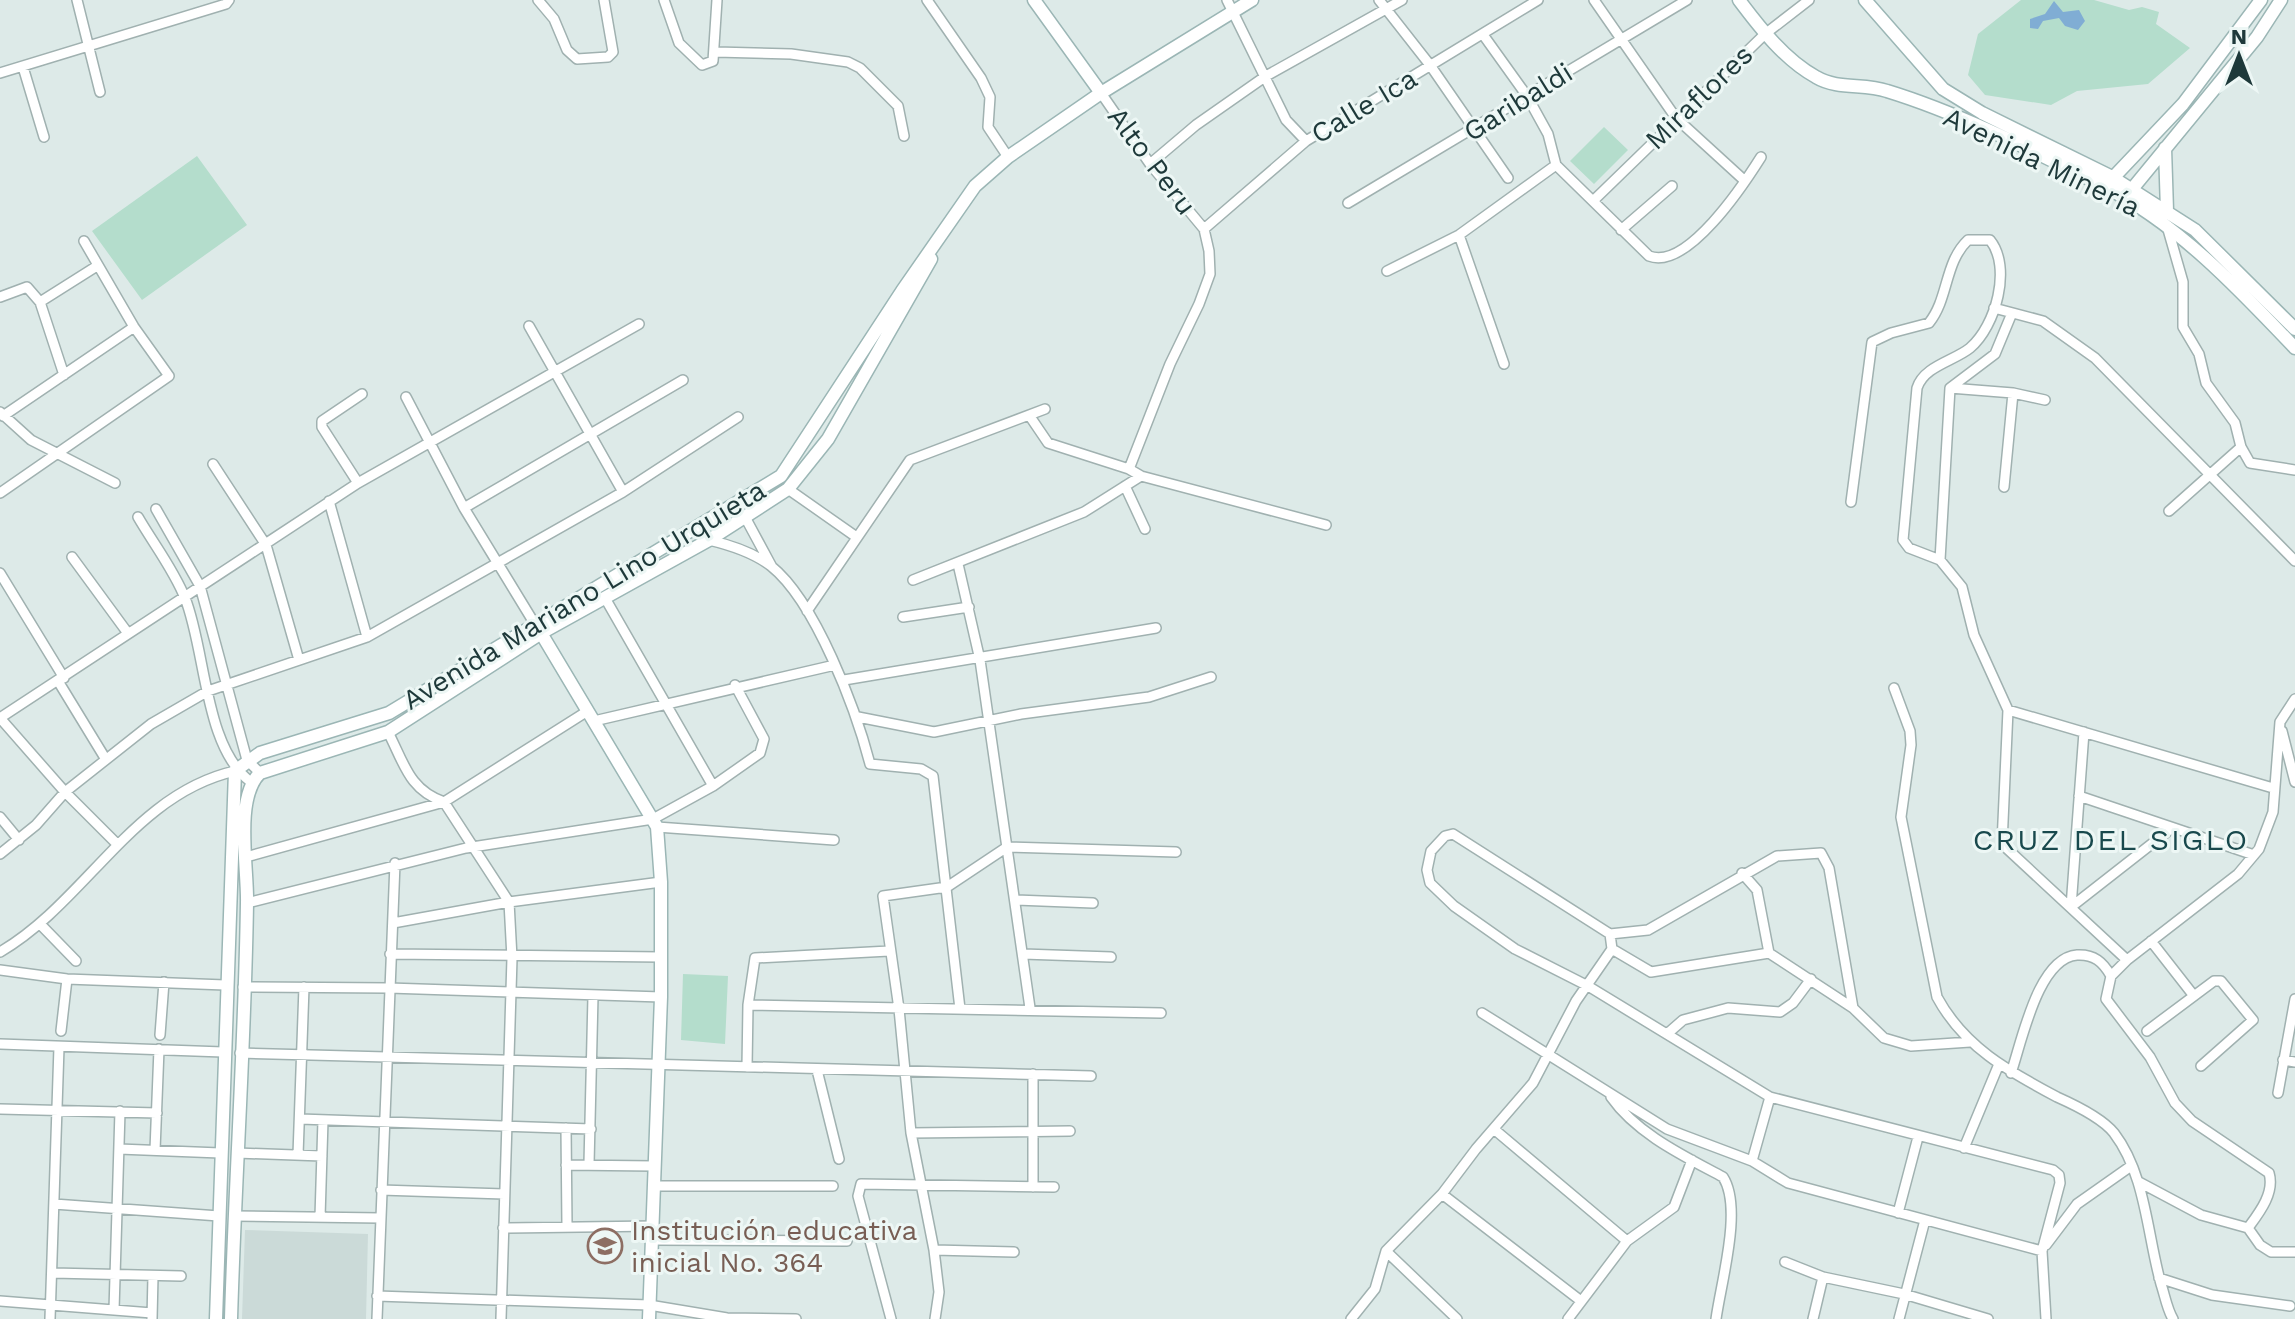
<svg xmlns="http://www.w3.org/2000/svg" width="2295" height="1319" font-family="'Work Sans',sans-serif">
<rect width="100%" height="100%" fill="#ddeae8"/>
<path fill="#cbdad8" d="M245,1230l123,4 -2,85h-124z"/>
<path fill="#b4ddcc" d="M2021,0h73l35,10 13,-3 17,5 -3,12 34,24 -42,36 -71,7 -26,14 -66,-10 -17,-20 10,-41z
M1604,127l24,23 -34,34 -24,-23z
M197,156l50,69 -105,75 -50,-69z
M683,974l45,2 -3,68 -44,-4z"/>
<path fill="#80add4" d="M2054,1l9,11 16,-2 6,11 -7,9 -13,-4 -6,-8 -16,3 -5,8 -8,-1v-9l15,-5z"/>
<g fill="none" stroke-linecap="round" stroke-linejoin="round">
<g stroke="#a0b1b0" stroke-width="12">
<path id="street" d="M77,0l23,92
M538,0l16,19 13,31 10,9 31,-2 5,-5 -9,-52
M664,0l15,43 23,22 11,-4 4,-61
M927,0l54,78 9,19 -2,30 20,30
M1227,0l59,120 20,21
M1379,0l51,65 78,113
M1594,0l82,118 69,63
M1484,36l43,60 21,38 8,31 93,91c38,15 95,-72 112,-99
M716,52l75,2 57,8 12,6 38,38 6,30
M23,67l21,70
M0,73l226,-69 3,-4
M1101,93l49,71 54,65 5,22 1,23 -11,30 -29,60 -41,105 12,7
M1150,164l46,-39 70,-49 136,-76
M1594,200l171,-166 44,-34
M1348,203l339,-203
M2167,226l16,56v45l16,27 7,29 29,40 6,24 -72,64
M1204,229l102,-88 232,-141
M1621,230l51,-44
M1459,235l45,129
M1387,271l72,-36 97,-70
M0,297l27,-10 13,15 57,-36
M40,302l24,73
M1994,308l49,13 52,37 200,203
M529,326l94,166
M1950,388l45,-34 17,-41
M2013,393l32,7
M406,397l58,111 72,118
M0,412l31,28 84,43
M1029,415l19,28 81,26
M3,416l131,-89
M2241,447l9,16 45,7
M213,464l53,81 33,115
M358,483l-36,-56v-6l40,-27
M1125,486l20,43
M788,489l67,47
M0,493l169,-117 -35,-49 -50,-86
M329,501l38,136
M1851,502l21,-160 19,-9 38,-10c20,-25 15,-60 39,-83h22c22,27 6,86 -20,108 -16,13 -46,18 -53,40l-14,152 6,8 31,12 22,27 12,48 34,75 -6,134 125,116
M464,508l219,-128
M156,509l44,77 47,174 13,13
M138,517c15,26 36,53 47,81 21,52 19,150 66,184
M745,517l27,50
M709,540c21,5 44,12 62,26 45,36 85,144 99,198l51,5 12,7 27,233
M72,557l55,75
M1940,560l10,-172 63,5 -9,94
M958,564l22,96 50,348
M0,573l64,105
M913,580l171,-68 57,-36 185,49
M605,598l108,188
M807,611l103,-151 135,-51
M903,617l66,-10
M844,680l312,-52
M58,681l47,77
M1894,688l16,43 1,14 -10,72 36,180c27,50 71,74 120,100 18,8 45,21 57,36 32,42 33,102 47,151 4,12 6,25 12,35
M2008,710l265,78
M858,717l76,15 87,-18 128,-17 62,-20
M0,718l358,-235 281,-159
M0,718l65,74 52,52
M594,721l241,-56
M2282,731l13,51
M388,732c16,31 21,58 56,70l65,100 3,56 -11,361
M2079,796l175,59
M0,817l19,23
M657,827l177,13
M0,854l36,-29 29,-33 86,-68 57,-33 159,-54 256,-145 115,-75
M246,857l198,-55 142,-90
M1742,873l15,17 12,63
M1016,900l77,3
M247,903l219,-55 187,-29 60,-33 47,-33 4,-14 -29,-54
M2071,907l13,-175
M2071,907l101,-79
M393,923l116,-21 152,-20
M40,924l36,37
M1610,934l38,-4 129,-74 44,-3 8,15 24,140
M2151,941l43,55
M0,952c86,-50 133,-158 235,-181
M390,954l271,3
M1023,954l88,3
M0,970l67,9 158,6
M243,987l146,1 272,9
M748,1005l413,8
M1482,1013l185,116 85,32 36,22 254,68
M61,1031l6,-52
M2147,1031l67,-50h7l32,39 -52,46
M1667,1034l16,-14 45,-12 52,4 13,-9 18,-24
M160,1035l4,-53
M1970,1042l-59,4 -27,-8 -31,-30 -84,-55 -118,19 -39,-23 -2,-15 -157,-100 -8,2 -14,15 -4,19 3,13 24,23 61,43 73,37 182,111 283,73 6,5 1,8 -18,68 4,68
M0,1044l223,8
M240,1053l851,23
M2283,1060l12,2
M747,1067l1,-62 7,-47 134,-7
M817,1070l22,89
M2011,1073c11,-32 27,-115 66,-118 17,-1 26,7 34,21
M2278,1093l17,-94
M1611,1097c26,37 73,59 112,80 20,31 -2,105 -7,142
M0,1109l157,4
M300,1119l291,10
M566,1128l1,98
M1495,1130l132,111
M911,1133l159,-2
M1964,1148l35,-84
M119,1149l101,4
M155,1150l4,-101
M237,1153l85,3
M298,1155l6,-168
M1752,1161l18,-64
M589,1164l4,-168
M566,1165l88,1
M2139,1182l62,33 47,13 12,17 11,7h24
M655,1186h178
M1033,1187v-113
M381,1190l123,4
M1442,1194l139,107
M54,1204l165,12
M1898,1213l20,-76
M234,1216l146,2
M320,1217l3,-97
M503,1228l151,-2
M2248,1228c11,-15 27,-35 21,-55l-77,-52 -17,-18 -25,-46 -44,-58 5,-23 16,-16 111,-86 21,-25 14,-37 7,-90 15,-23
M654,1240l193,1
M2046,1245l31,-41 54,-38
M934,1250l80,2
M1386,1251l71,68
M1785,1262l38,15 81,17 84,25
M53,1273l128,3
M2159,1278l53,17 78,11
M377,1296l272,9 78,13 69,1
M0,1301l152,12
M114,1310l6,-199
M50,1319l9,-272
M152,1319l1,-43
M377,1319l18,-456
M891,1319l-33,-123 3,-12 193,3
M935,1319l4,-27 -5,-42 -23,-117 -12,-124 -16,-113 64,-9 60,-40 169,5
M1351,1319l24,-30 11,-38 56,-57 34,-45 57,-66 43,-82 36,-52
M1568,1319l59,-78 47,-34 18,-47
M1813,1319l10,-42
M1899,1319l26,-99"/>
</g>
<g stroke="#9bb6b5" stroke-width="15">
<path id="secondary" d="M1034,0l67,93
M1739,0c21,28 46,60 77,77 22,13 48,6 71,14 75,23 148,61 218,96 74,38 133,101 190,161
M1865,0l78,89 39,24 130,64 83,53 100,99
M2165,148l2,63
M2110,181l73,-77 78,-104
M2128,194l129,-157 24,-37
M538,628l119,199 4,55v115l-12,322
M216,1319l19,-548 25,-18 129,-40 392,-237 121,-185 73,-105 33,-29 93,-64 151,-93
M231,1319c4,-139 14,-277 16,-416 1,-35 -13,-105 13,-130l128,-41 155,-100 166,-92 79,-51 40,-50 103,-180"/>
</g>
<use href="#street" stroke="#fff" stroke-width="9"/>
<use href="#secondary" stroke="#fff" stroke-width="12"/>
</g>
<defs>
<g id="school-ring" transform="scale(1.8)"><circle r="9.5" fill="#edf7f5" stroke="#8d6e63" stroke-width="1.5"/><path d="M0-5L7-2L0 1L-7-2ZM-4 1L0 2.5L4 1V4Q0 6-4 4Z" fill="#8d6e63"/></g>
</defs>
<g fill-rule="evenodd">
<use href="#school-ring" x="605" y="1246"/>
</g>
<g text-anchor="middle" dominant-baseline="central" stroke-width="6" stroke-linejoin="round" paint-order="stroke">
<g font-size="28" fill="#1e393a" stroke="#edf7f5">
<text transform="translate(1699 97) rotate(-44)">Miraflores</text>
<text transform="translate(1518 102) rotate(-32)">Garibaldi</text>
<text transform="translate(1364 106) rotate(-31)">Calle Ica</text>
<text transform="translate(1152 161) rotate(53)">Alto Peru</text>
<text transform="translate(2042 162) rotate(26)">Avenida Minería</text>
<text transform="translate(584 595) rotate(-31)">Avenida Mariano Lino Urquieta</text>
</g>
<g font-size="28" fill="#785e54" stroke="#edf7f5" text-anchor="start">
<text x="631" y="1230">Institución educativa<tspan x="631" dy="32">inicial No. 364</tspan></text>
</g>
<g font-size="30" letter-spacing="2" fill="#19494d" stroke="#edf7f5">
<text x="2111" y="839">CRUZ DEL SIGLO</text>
</g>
</g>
<g transform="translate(2239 56)" stroke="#edf7f5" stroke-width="6" paint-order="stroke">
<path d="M0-6L14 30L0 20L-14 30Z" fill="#1e393a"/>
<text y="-12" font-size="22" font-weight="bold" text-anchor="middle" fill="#1e393a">N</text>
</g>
</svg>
